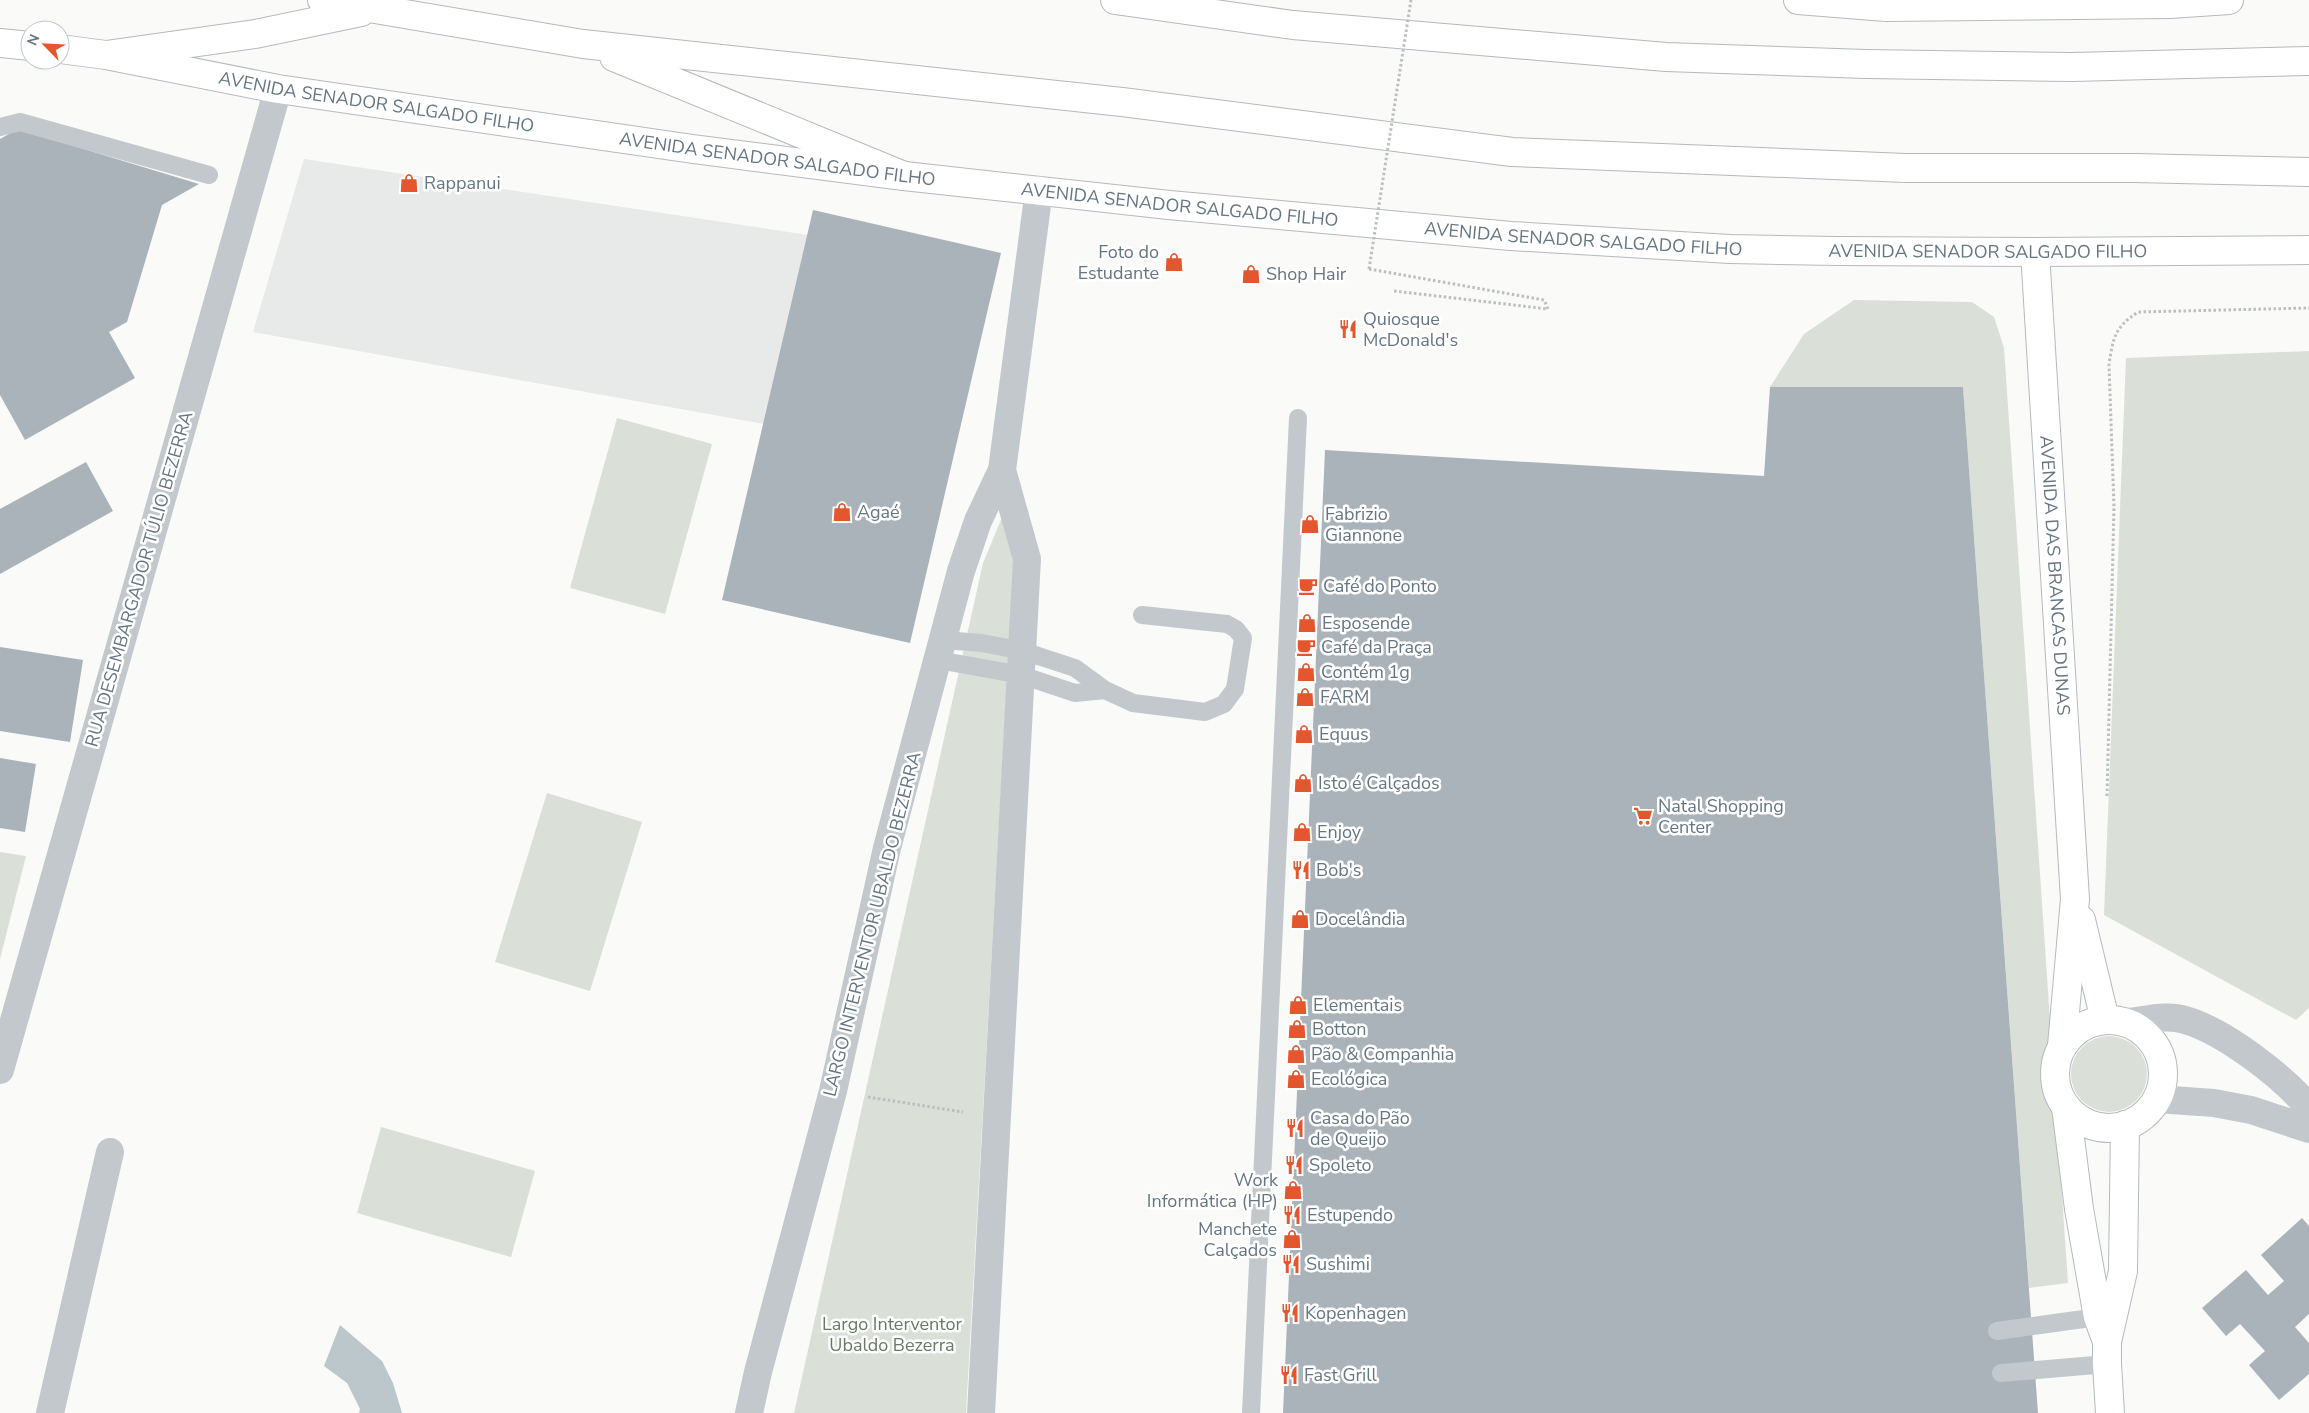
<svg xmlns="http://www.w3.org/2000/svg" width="2309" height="1413" font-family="'Nunito Sans',sans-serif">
<rect width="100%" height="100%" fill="#fafaf8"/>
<path fill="#e8e9e9" d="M304,159l504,76 -44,189 -511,-92z"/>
<path fill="#dadfd7" d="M1854,300l118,2 22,15 10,31 64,935 -39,5 -66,-901h-193l34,-53z
M2309,351v657l-13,12 -192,-105 22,-557z
M617,418l95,26 -47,170 -95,-26z
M1003,515l11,41 -48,857h-172l189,-850z
M547,793l95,29 -52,169 -95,-29z
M0,852l26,4 -26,103z
M2071 1074a38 38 0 1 1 76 0a38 38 0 1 1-76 0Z
M381,1127l154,44 -24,86 -154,-44z"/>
<path fill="#bbc7cb" d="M340,1325l42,36 11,22 9,30h-43l1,-4 -13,-26 -23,-17z"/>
<path fill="#aab3b9" d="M18,129l181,55 -37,21 -35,117 -18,10 26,46 -110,62 -25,-45v-256z
M813,210l188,43 -91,390 -188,-43z
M1770,387h193l75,1026h-755l42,-963 439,26z
M86,462l27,49 -113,63v-65z
M0,647l83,13 -13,82 -70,-11z
M0,758l36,6 -11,68 -25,-4z
M2302,1218l7,8v88l-14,13 14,16v31l-30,26 -30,-35 16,-14 -25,-27 -14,12 -24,-28 44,-38 22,25 16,-14 -23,-26z"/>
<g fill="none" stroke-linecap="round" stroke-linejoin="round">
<g stroke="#b3babf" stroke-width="30">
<g id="secondary">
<path id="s1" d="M2035,252l40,647 -13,147"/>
<path d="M2081,920l24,100"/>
<circle cx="2109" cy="1074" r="54"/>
<path d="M2066,1107l13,102 19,108 8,22"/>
<path d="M2110,1413l-3,-49v-22l16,-71 2,-146"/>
</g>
</g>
<g stroke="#b5babe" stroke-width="30">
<g id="primary">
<path d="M1798,0l88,7 284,-3 59,-4"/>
<path d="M0,43l30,3"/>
<path id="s2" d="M60,49l46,6 172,34 415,60 211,27 265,29 342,31 219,13 108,2 197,1 274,-2"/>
</g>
</g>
<g stroke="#b4b9bd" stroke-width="30">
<path id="trunk" d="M322,0l261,44 539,58 390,50 394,16h229l174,4
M1115,0l178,25 373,32 200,7 206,3 237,-6
M106,55l149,-21 106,-22
M614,57l290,119"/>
</g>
<path stroke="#bbbfc2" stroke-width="3" stroke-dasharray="2.5 2.5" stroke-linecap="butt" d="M1369,269l175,31 4,9 -154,-18
M2107,796l7,-289 -5,-142c4,-27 5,-37 29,-53l171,-4
M868,1097l95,15"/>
<path stroke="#c3c8cc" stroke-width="18" d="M0,127l20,-5 189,53
M943,640l39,3 41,8 52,17 30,22 28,13 72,9 19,-8 11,-15 8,-51 -7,-9 -9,-5 -85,-9
M938,660l83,15 54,18 30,-3
M1997,1331l101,-14
M2001,1373l106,-9
M1251,1413l47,-995"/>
<path stroke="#c3c8cc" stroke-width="28" d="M0,1070l278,-981
M50,1413l60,-261
M749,1413l9,-41 75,-281 54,-243 74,-277 17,-50 24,-51 37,-280
M981,1413l46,-854 -25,-89"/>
<path stroke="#c3c8cc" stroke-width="28" d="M2128,1022c19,-2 39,-8 57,-2 39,11 99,57 124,88
M2157,1099l57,4 37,7 58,19"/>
<use href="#secondary" stroke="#fff" stroke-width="28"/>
<use href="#primary" stroke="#fff" stroke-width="28"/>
<use href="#trunk" stroke="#fff" stroke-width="28"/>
<path stroke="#bbbfc2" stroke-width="3" stroke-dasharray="2.5 2.5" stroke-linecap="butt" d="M1369,269l42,-269"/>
</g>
<defs>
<g id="shop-bare" transform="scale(1.5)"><path d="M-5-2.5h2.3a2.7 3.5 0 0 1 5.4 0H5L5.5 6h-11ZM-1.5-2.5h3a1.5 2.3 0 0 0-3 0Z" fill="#e4572e" stroke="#fff" stroke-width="2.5" paint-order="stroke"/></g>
<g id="restaurant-bare" transform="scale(1.5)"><path d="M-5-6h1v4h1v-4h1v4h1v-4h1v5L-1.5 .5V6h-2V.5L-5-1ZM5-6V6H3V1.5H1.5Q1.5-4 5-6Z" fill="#e4572e" stroke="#fff" stroke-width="2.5" paint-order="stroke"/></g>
<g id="cafe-bare" transform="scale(1.5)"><path d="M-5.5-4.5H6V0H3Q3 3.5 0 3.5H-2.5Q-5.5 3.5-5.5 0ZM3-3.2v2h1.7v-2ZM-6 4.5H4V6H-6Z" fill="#e4572e" stroke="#fff" stroke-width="2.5" paint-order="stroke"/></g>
<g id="supermarket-bare" transform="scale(1.5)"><path d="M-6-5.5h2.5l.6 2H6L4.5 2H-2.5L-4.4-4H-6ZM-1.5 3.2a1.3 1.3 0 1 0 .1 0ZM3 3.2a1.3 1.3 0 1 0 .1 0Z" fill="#e4572e" stroke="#fff" stroke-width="2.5" paint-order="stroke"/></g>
</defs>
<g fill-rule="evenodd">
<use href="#shop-bare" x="409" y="183"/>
<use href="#shop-bare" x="1174" y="262"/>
<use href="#shop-bare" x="1251" y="274"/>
<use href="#restaurant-bare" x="1348" y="329"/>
<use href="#shop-bare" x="842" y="512"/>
<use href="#shop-bare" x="1310" y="524"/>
<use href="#cafe-bare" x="1308" y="586"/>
<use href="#shop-bare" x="1307" y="623"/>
<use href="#cafe-bare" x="1306" y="647"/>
<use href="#shop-bare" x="1306" y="672"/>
<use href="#shop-bare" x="1305" y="697"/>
<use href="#shop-bare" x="1304" y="734"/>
<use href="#shop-bare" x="1303" y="783"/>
<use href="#supermarket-bare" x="1643" y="816"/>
<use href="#shop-bare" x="1302" y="832"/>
<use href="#restaurant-bare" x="1301" y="870"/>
<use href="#shop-bare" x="1300" y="919"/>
<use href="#shop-bare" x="1298" y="1005"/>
<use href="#shop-bare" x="1297" y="1029"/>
<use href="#shop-bare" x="1296" y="1054"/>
<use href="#shop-bare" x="1296" y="1079"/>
<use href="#restaurant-bare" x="1295" y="1128"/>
<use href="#restaurant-bare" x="1294" y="1165"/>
<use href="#shop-bare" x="1293" y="1190"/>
<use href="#restaurant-bare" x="1292" y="1215"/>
<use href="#shop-bare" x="1292" y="1239"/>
<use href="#restaurant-bare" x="1291" y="1264"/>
<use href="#restaurant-bare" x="1290" y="1313"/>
<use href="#restaurant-bare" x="1289" y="1375"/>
</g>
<g text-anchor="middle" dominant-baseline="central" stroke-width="5" stroke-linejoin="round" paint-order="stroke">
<g font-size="18" fill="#657683" stroke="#fff">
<text stroke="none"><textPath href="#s2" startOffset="321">AVENIDA SENADOR SALGADO FILHO</textPath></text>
<text stroke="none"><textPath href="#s2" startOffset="726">AVENIDA SENADOR SALGADO FILHO</textPath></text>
<text stroke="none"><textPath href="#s2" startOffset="1131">AVENIDA SENADOR SALGADO FILHO</textPath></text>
<text stroke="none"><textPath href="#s2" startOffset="1536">AVENIDA SENADOR SALGADO FILHO</textPath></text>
<text stroke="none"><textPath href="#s2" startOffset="1941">AVENIDA SENADOR SALGADO FILHO</textPath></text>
<text stroke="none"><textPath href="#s1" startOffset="324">AVENIDA DAS BRANCAS DUNAS</textPath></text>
<text transform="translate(139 579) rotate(-74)">RUA DESEMBARGADOR TÚLIO BEZERRA</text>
<text transform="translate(872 924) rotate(-76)">LARGO INTERVENTOR UBALDO BEZERRA</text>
</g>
<g font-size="18" fill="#657683" stroke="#fff" text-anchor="start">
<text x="424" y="183">Rappanui</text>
<text x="1159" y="252" text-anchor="end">Foto do<tspan x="1159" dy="21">Estudante</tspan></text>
<text x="1266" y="274">Shop Hair</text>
<text x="1363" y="319">Quiosque<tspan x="1363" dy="21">McDonald's</tspan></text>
<text x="857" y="512">Agaé</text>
<text x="1325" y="514">Fabrizio<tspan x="1325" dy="21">Giannone</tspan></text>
<text x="1323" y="586">Café do Ponto</text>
<text x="1322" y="623">Esposende</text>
<text x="1321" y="647">Café da Praça</text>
<text x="1321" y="672">Contém 1g</text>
<text x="1320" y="697">FARM</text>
<text x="1319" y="734">Equus</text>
<text x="1318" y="783">Isto é Calçados</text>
<text x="1658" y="806">Natal Shopping<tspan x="1658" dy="21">Center</tspan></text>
<text x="1317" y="832">Enjoy</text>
<text x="1316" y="870">Bob's</text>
<text x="1315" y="919">Docelândia</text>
<text x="1313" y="1005">Elementais</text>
<text x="1312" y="1029">Botton</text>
<text x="1311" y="1054">Pão &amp; Companhia</text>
<text x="1311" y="1079">Ecológica</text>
<text x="1310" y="1118">Casa do Pão<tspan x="1310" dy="21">de Queijo</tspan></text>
<text x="1309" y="1165">Spoleto</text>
<text x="1278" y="1180" text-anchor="end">Work<tspan x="1278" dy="21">Informática (HP)</tspan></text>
<text x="1307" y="1215">Estupendo</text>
<text x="1277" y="1229" text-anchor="end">Manchete<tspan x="1277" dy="21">Calçados</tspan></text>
<text x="1306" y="1264">Sushimi</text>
<text x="1305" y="1313">Kopenhagen</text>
<text x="1304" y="1375">Fast Grill</text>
</g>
<g font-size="18" fill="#687a64" stroke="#fff">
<text x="892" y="1324">Largo Interventor<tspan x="892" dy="21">Ubaldo Bezerra</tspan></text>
</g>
</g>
<g transform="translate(45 45) rotate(294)"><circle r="24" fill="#ffffff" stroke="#c1c8cd"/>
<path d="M0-4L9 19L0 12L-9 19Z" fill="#e4572e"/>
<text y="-8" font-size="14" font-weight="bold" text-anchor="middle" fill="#657683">N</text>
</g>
</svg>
